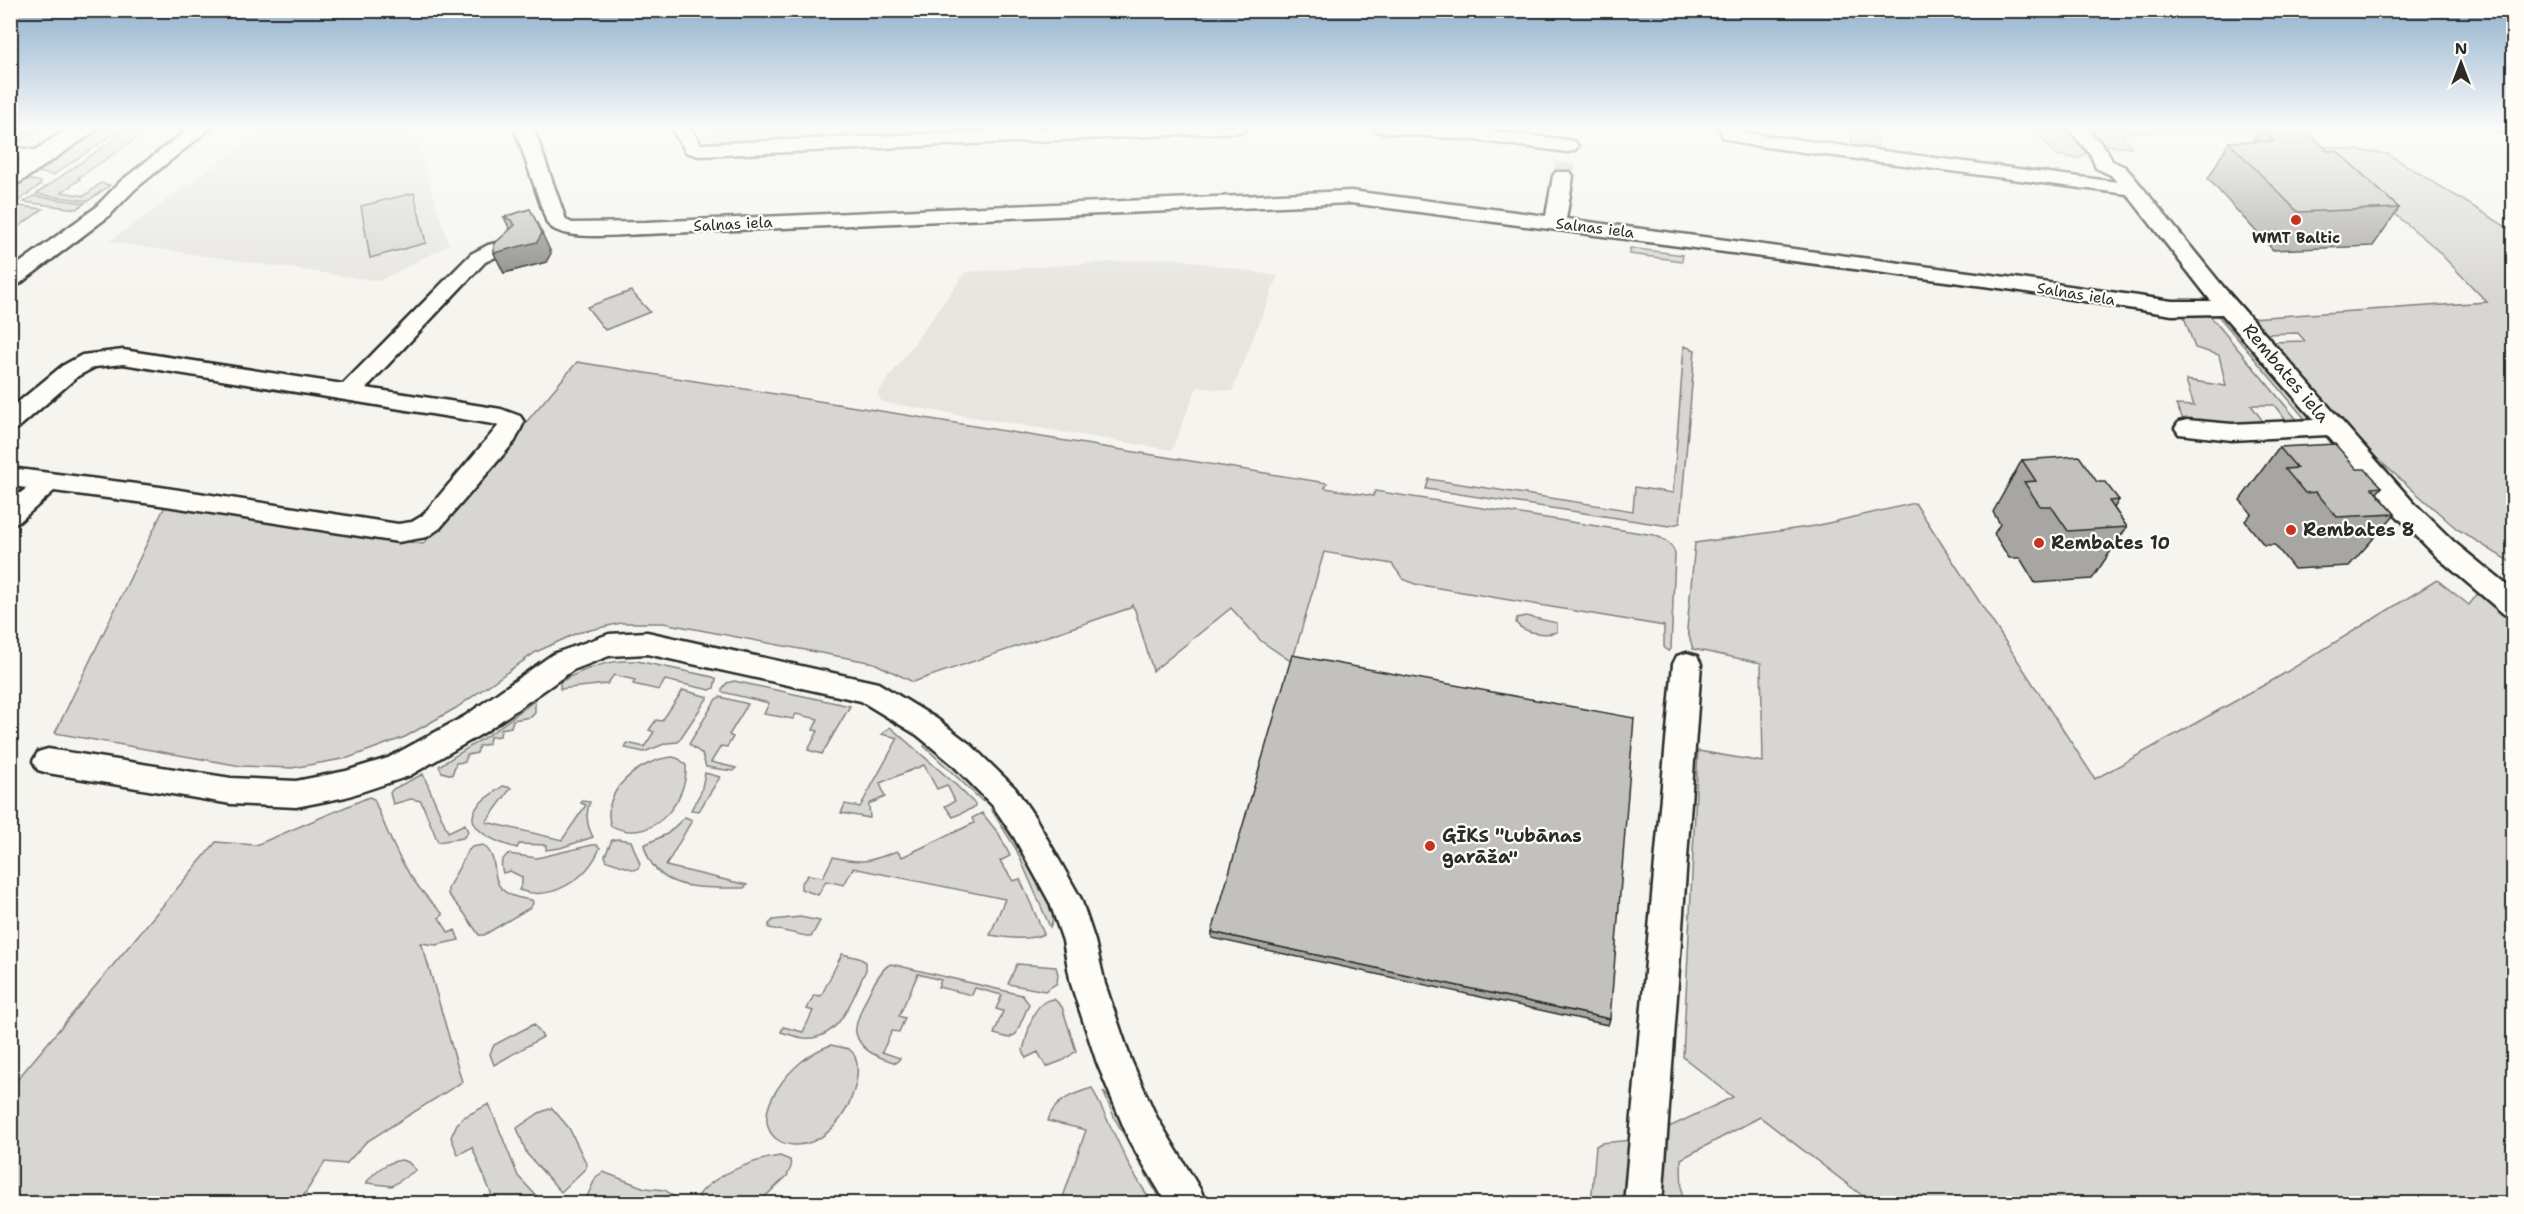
<svg xmlns="http://www.w3.org/2000/svg" width="2524" height="1214" font-family="'Shantell Sans',sans-serif">
<rect width="100%" height="100%" fill="#f5f4ef"/>
<filter id="ink" filterUnits="userSpaceOnUse"><feTurbulence type="fractalNoise" baseFrequency=".0167" numOctaves="2"/><feDisplacementMap in="SourceGraphic" scale="12" xChannelSelector="R" yChannelSelector="G"/><feConvolveMatrix kernelMatrix="1 2 1 2 8 2 1 2 1" color-interpolation-filters="sRGB"/></filter>
<g filter="url(#ink)">
<path fill="#e6e5e0" d="M269,126l143,2 37,117 -70,36 -270,-39z
M701,126h270l-1,7 -256,9z
M1172,258l106,18 -46,115 -35,-4 -25,63 -290,-48 -5,-8 89,-122z"/>
<path fill="#d7d6d2" stroke="#81807e" stroke-width="1.5" d="M11,126h31l-31,22z
M111,126h15l-73,49 -15,-3 64,-44z
M133,126h22l-77,52 2,1 -18,13 22,4 17,-13 9,2 -22,16 -52,-7z
M1850,126h26l2,24 -25,-3z
M2027,126h39l22,24 -9,9 -22,-4 -25,-26z
M2102,126h233l-2,2 -205,4 -6,3 10,12c-15,1 -31,0 -39,-15z
M2312,145l76,9 125,77v333l-56,-35 -93,-82 -92,-105 33,-1 -7,-8 -33,1 -14,-16 236,-16 -55,-57z
M27,179l14,3 -1,3 -29,21v-16z
M414,193l12,50 -56,15 -9,-52z
M33,196l52,7 -9,6 -52,-7z
M19,206l24,3 -32,23v-20z
M1630,248l53,7 -1,6 -52,-7z
M631,291l19,21 -45,18 -18,-23z
M2215,312h5l91,101 -1,5 -4,2z
M2183,314l25,1 4,3 87,104 -11,1 -14,-18h-23l14,19 -30,1 -51,-4 -8,-16 18,1 -8,-26 40,6 -7,-31 -24,-7z
M1684,346l11,4 -15,173 -11,3 -243,-37 3,-10 204,32 2,-24 38,6z
M577,362l750,121 -2,5 48,8 2,-5 279,44c10,4 19,9 21,19l-4,95 -3,2 -4,-4v-21l-249,-42 -12,-5 -11,-15 -68,-12 -32,110 -31,-21 -30,-33 -78,63 -18,-61 -3,-5 -2,3 -217,74 -39,-19 -211,-40h-42l-44,10 -41,19 -80,56 -51,29 -57,21 -56,10 -51,-2 -186,-33 110,-227 258,38z
M1915,503l180,276 180,-100 162,-99 32,25 9,-12 35,29v581h-641l-112,-86 -79,42 1,44c-18,0 -18,-6 -26,-21l13,-55 64,-30 -50,-40 15,-306 65,11 -2,-99 -68,-14 -6,-20 8,-86 120,-17z
M1526,616l31,7v9c-12,4 -33,1 -41,-9l1,-5z
M621,661h16l76,16 3,2 -2,9 -4,2 -45,-10 -6,10 -26,-6 2,-4 -21,-5 -7,9 -47,5v-7c20,-11 39,-19 61,-21z
M734,681l116,25 -28,48 -14,-4 10,-19 -5,-1 5,-11 -22,-5 -3,5 -29,-5 5,-11 -47,-11v-3l5,-6z
M683,690l25,7 -30,45 -11,1 -23,9 -19,-4 2,-5 17,4 10,-15 -5,-2 7,-10 6,1z
M720,697l28,7 -19,31 4,2 -6,10 -6,-1 -10,16 25,6 -3,3 -27,-4 -4,-13 -13,-10 27,-45z
M533,702h2v11l-4,4 -18,3 -2,7 -10,2 -1,7 -10,1 -1,7 -10,2 -2,7 -10,2 -2,7 -9,1 -4,12 -10,-3 -3,-6 51,-32z
M890,727l63,55 22,22v3l-22,10 -8,-11 10,-5 -8,-16 -10,4 -13,-24 -44,18 5,14 -16,7 1,14 -29,-5 4,-9 15,3 38,-69 -16,-4z
M928,743l59,56 -5,2 -58,-55z
M673,757l6,2 7,6c2,29 -23,68 -57,66 -6,0 -12,-3 -18,-5 -12,-35 30,-67 62,-69z
M705,773l15,4 -21,34 -8,-1 10,-18z
M423,774l25,58 17,-8 3,8 -5,6 -25,4 -17,-41 -10,-2 -18,5 -3,-11 3,-4z
M503,786l8,2 -25,34 76,18 24,-35 -5,-2 1,-2 8,1c-5,12 -3,24 3,35l-33,11 -14,2v-5l-27,-1 -2,4c-15,-4 -57,-18 -40,-41 5,-8 18,-15 26,-21z
M369,797l5,2c18,46 31,79 68,114l1,2 -4,3 10,15 6,-3 4,10 -23,5 -16,-2 5,11 37,128 -96,60 -20,22 -21,-2 -26,41h-288v-116l205,-245 40,3z
M994,807c13,19 62,91 59,111 0,3 -2,6 -3,9l-34,-78 -25,-40z
M982,813l17,21 11,22 -10,5 13,20 7,-2 24,55c-18,7 -35,4 -54,1l15,-36 -152,-31 -9,17 -18,-4 -8,14 -17,-6v-5l7,-9 15,2 10,-20c29,7 36,5 64,-6l5,6 72,-34 -2,-5z
M685,817l7,3 -26,46 81,19 -3,3c-41,-1 -88,6 -100,-43l23,-11z
M618,839l13,2 9,23 -2,4 -3,2 -28,-9 -2,-5 7,-16z
M483,845c24,18 -6,49 49,55l1,3 -2,4 -47,28h-5l-15,-22 -16,-19v-6l20,-37 4,-4z
M592,845h5l3,3c-13,31 -48,54 -81,42l3,-7v-6l-12,-6 -7,2c-3,-9 -2,-13 5,-19l29,4z
M800,917l20,4 -9,16 -42,-9v-4l4,-4z
M842,954l17,4 7,4v8c-13,26 -25,71 -62,68 -8,-1 -16,-4 -23,-6l2,-5 20,5 10,-21 -6,-2 7,-14 7,1z
M891,964l131,31 7,9 -13,30 -7,4 -15,-4 9,-23 -7,-2 6,-14 -27,-7 -3,7 -34,-8 3,-7 -23,-6 -19,42 6,2 -6,14 -7,-1 -10,21 18,6 -4,5c-16,-6 -35,-10 -40,-30 -3,-12 23,-66 35,-69z
M1017,964l39,3 2,7 -1,9 -12,8 -37,-7z
M1054,999l8,8 14,44 -12,9 -18,7 -8,-15 -12,6 -3,-8c6,-19 8,-49 31,-51z
M534,1024l9,13 -49,28 -4,-11 4,-9z
M831,1045l18,4c10,7 9,23 7,34 -23,93 -122,70 -78,5 12,-19 32,-36 53,-43z
M1092,1088l39,81 21,34h-91l25,-73 -38,-9c4,-20 27,-28 44,-33z
M1103,1091l13,15 55,97h-9l-47,-84z
M489,1104l29,72 25,27h-48l-23,-56 -14,8 -7,-18 6,-13 7,-7z
M552,1108l17,20 17,35v5l-25,24 -34,-38 -10,-26 22,-15z
M1632,1140l-5,63 -36,1 5,-58 5,-3z
M780,1156l10,4 1,7 -4,9 -29,27h-59v-8c14,-20 57,-36 81,-39z
M401,1160l7,2 8,8 -24,16 -26,-3c10,-13 19,-20 35,-23z
M603,1172l42,16 20,2 17,13h-98l12,-26z"/>
<g fill="none" stroke-linecap="round" stroke-linejoin="round">
<path stroke="#cdccc8" stroke-width="21" stroke-dasharray="21 10" stroke-linecap="butt" d="M1563,176l2,-13"/>
<g stroke="#2b2b2b" stroke-width="5">
<path id="street" d="M192,126h21l-78,63 -26,27 -91,69 -8,1v-16l85,-62 26,-27z
M514,126h19l33,94 6,3 74,-1 705,-31 195,25 7,-40 3,-4h14l3,4 -7,43 448,59 158,23h39l-84,-107 -384,-50 -20,-7 -4,-11h18l1,4 9,3 370,49 -6,-7 -15,-7 -5,-13 -25,-29h19l22,24 5,11 13,6 9,10 91,112 188,213 41,40 60,49v26l-10,-3 -68,-58 -41,-42 -68,-79 -95,5 -53,-6 -4,-6 4,-6 8,-2 45,4 82,-4 -92,-106 -50,1 -158,-25 -663,-87 -705,31c-23,0 -85,9 -99,-11z
M670,126h19l12,18 405,-18h142l-2,4 -7,2 -540,24 -13,-4z
M1372,126h78l118,14 7,2 3,4 -3,4 -7,2 -94,-12 -93,-8 -7,-2z
M2496,126h18v7l-16,-3z
M10,147l40,5 3,4 -3,4 -7,2 -33,-3z
M512,239l7,2 3,4 -3,4 -17,5 -17,8 -119,126 135,21 19,7 4,6 -9,19 -75,87 -13,9 -29,5 -238,-37 -106,-14 -35,31 -9,3v-24l17,-13 -17,-2v-18l150,19 238,37 14,-2 10,-6 77,-91 -376,-61 -28,3 -17,9 -60,52 -8,2v-21l52,-43 20,-11 41,-5 220,34 128,-130 17,-9z
M647,632l231,51 59,36 34,26 44,43 21,31 45,80 14,42 10,43 26,76 25,56 45,75 5,13h-39l-37,-62 -33,-79 -26,-79 -8,-43 -13,-38 -36,-66 -21,-31 -42,-43 -34,-28 -56,-34 -214,-47 -38,2 -36,14 -88,62 -76,44 -63,21 -50,10 -65,-3 -183,-31 -10,-3 -5,-9 5,-9 10,-3 183,29 65,3 50,-10 42,-13 77,-42 88,-62 56,-20z
M1687,653l10,3 4,8 -39,540h-38l49,-540 4,-8z"/>
</g>
<g stroke="#2b2b2b" stroke-width="5">
<path id="secondary" d="M71,126h27l-3,5 -76,52 -9,2v-18z"/>
</g>
<use href="#street" fill="#fdfcf7" fill-rule="evenodd"/>
<use href="#secondary" fill="#fdfcf7" fill-rule="evenodd"/>
</g>
<path fill="#a7a6a3" stroke="#2b2b2b" stroke-width="1.5" d="M2261,128l67,23 71,57 -26,38 -100,4 -65,-71 21,-37h23z
M530,209l21,44 -5,9 -42,11 -10,-20 16,-23 -6,-13z
M2279,447l103,40 -5,6 18,21 -46,52 -55,3 -19,-24h-11l-19,-24 6,-7 -11,-14z
M2022,460l75,22 22,18 -5,8 13,19 -35,52 -57,4 -15,-25h-11l-15,-24 6,-10 -7,-12z
M1212,932l398,87 -2,6 -396,-87z"/>
<path fill="#888785" stroke="#2b2b2b" stroke-width="1.5" d="M542,233l9,20 -5,9 -42,11 -10,-20z"/>
<path fill="#c2c1be" stroke="#2b2b2b" stroke-width="1.5" d="M2302,126l26,25h9l62,57 -101,4 -69,-70 45,-1 -13,-13z
M530,209l12,24 -5,9 -43,11v-9l21,-19 -4,-5 -7,-3z
M2335,444l22,25h8l17,18 -10,1 23,26 -58,3 -21,-25 -11,1 -20,-24 12,-1 -18,-21z
M2079,456l18,26h8l14,18 -10,1 18,26 -59,4 -17,-25h-11l-16,-24 12,-1 -14,-21z
M1292,655l342,63 -24,301 -398,-87z"/>
</g>
<linearGradient id="sky" x2="0" y2="1"><stop stop-color="#90b1cf"/><stop offset="0.43" stop-color="#fafaf8"/><stop offset="1" stop-color="#fafaf8" stop-opacity="0"/></linearGradient>
<rect width="2524" height="296" fill="url(#sky)"/>
<g fill="#c8321e" stroke="#fdfcf7" stroke-width="2">
<circle cx="2296" cy="220" r="6"/>
<circle cx="2291" cy="530" r="6"/>
<circle cx="2039" cy="543" r="6"/>
<circle cx="1430" cy="846" r="6"/>
</g>
<g text-anchor="middle" dominant-baseline="central" stroke-width="4.5" stroke-linejoin="round" paint-order="stroke">
<g font-size="15" fill="#2b2b2b" stroke="#fdfcf7">
<text transform="translate(733 224) rotate(-3)">Salnas iela</text>
<text transform="translate(1595 228) rotate(7)">Salnas iela</text>
<text transform="translate(2076 294) rotate(9)">Salnas iela</text>
</g>
<g font-size="15" font-weight="bold" fill="#2b2b2b" stroke="#fdfcf7">
<text x="2296" y="238">WMT Baltic</text>
</g>
<g font-size="18" fill="#2b2b2b" stroke="#fdfcf7">
<text transform="translate(2286 373) rotate(50)">Rembates iela</text>
</g>
<g font-size="18" font-weight="bold" fill="#2b2b2b" stroke="#fdfcf7" text-anchor="start">
<text x="2303" y="530">Rembates 8</text>
<text x="2051" y="543">Rembates 10</text>
<text x="1442" y="836">GĪKS "Lubānas<tspan x="1442" dy="21">garāža"</tspan></text>
</g>
</g>
<rect width="2524" height="1214" fill="none" stroke="#fdfcf7" stroke-width="36"/>
<rect x="18" y="18" width="2488" height="1178" fill="none" stroke="#2b2b2b" stroke-width="2" filter="url(#ink)"/>
<g transform="translate(2461 63)" stroke="#fdfcf7" stroke-width="4.5" paint-order="stroke">
<path d="M0-4.5L10 22L0 15L-10 22Z" fill="#2b2b2b"/>
<text y="-9" font-size="16" font-weight="bold" text-anchor="middle" fill="#2b2b2b">N</text>
</g>
</svg>
